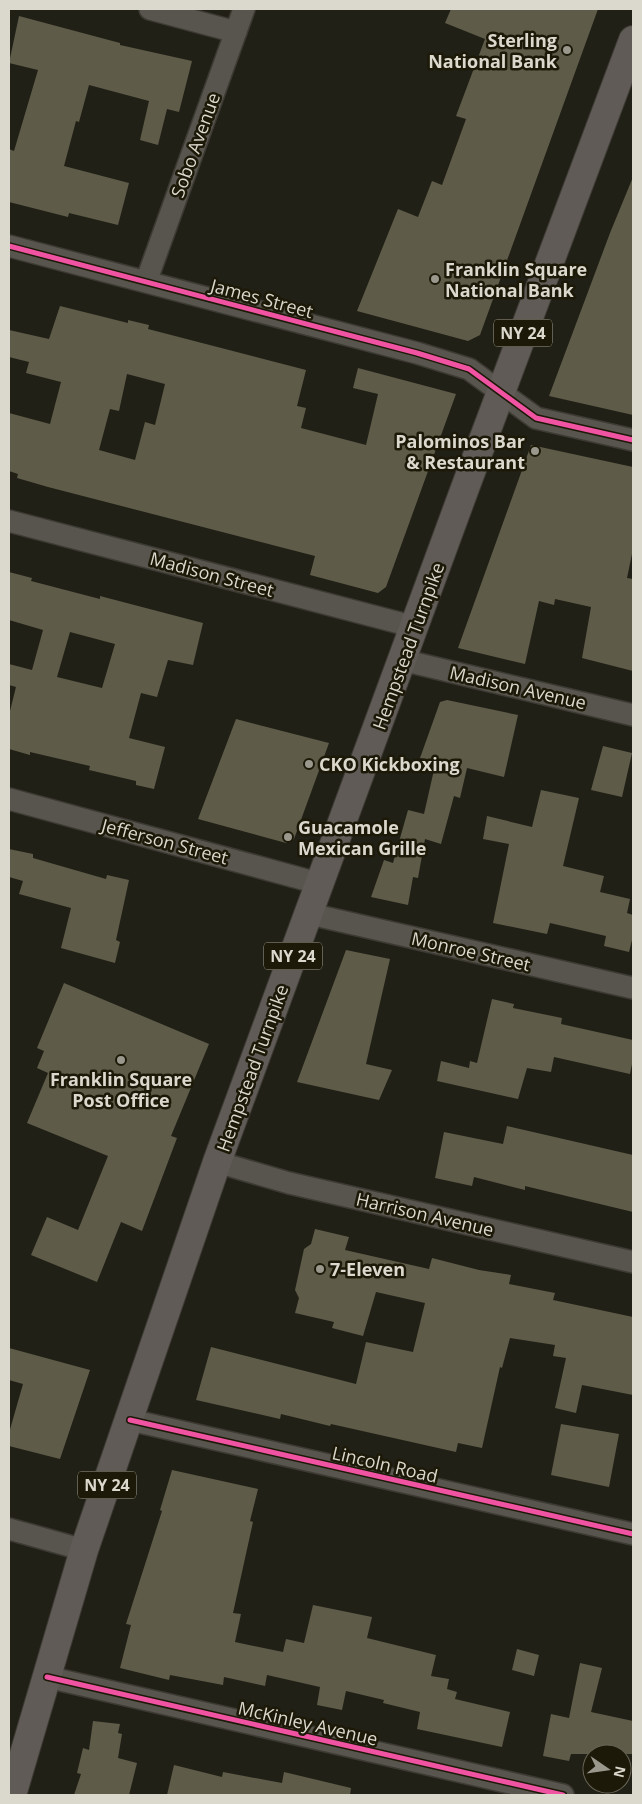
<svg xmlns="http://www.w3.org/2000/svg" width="642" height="1804" font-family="'Open Sans',sans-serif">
<rect width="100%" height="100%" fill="#212016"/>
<path fill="#5e5b49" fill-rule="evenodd" d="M451,9h147l-118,326 -12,6 -111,-30 41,-102 20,8 14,-36 10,4 24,-66 -10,-3 29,-77 -40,-16z
M19,16l101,27v2l72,16 -13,51 -12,-3 -9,36 -18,-5 9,-39 -60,-16 -10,37 -3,-1 -12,45 65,17 -11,42 -49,-12 -1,4 -59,-15v-53l5,2 24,-81 -29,-7z
M633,177v238l-84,-19 61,-163z
M60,306l68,17v-3l21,5 -1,4 158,41 -9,36 9,2 -5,20 65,17 12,-51 -25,-6 5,-20 98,26 -70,193 -8,6 -68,-18 5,-19 -267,-69 -31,-9 1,-4 -9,-3v-58l41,11 11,-42 -35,-9 3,-11 -20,-5v-27l40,9zM127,374l38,10 -10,41 -10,-3 -10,38 -36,-10 11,-41 9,2z
M531,445l102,22v82l-6,29 6,1v92l-51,-13 9,-51 -36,-8 -1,6 -15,-4 -14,63 -67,-16z
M9,572l23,6 -1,3 69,18v-3l103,27 -10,42 -25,-5 -11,37 -16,-4 -12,45 36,9 -11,42 -18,-4v-4l-47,-11 1,-4 -60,-14v3l-21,-6v-34l7,-28 -7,-2v-21l23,6 11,-40 -34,-10zM70,632l45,12 -13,44 -45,-11z
M447,700l71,15 -14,62 -37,-9 -7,30 -6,-2 -13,48 -16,-5 -7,39 -5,-1 -5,28 -37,-8 13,-37 9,3 15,-53 16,4 12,-53 -16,-3 20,-56z
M236,719l93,24 -35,96 -8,4 -88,-24z
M603,746l29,7 -10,44 -31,-7z
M541,790l38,8 -16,68 41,10 -4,16 30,7 -3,14 6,2v21l-4,16 -25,-6 2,-10 -56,-13 -3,11 -54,-11 16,-79 -26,-5 4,-23 45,11z
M9,849l24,5v4l73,21 1,-4 22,5 -13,60 4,2 -5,21 -54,-15 10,-40 -52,-14 4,-13 -14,-4z
M346,950l44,9 -24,105 26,6 -13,30 -82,-18z
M64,983l145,61 -38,92 6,2 -35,93 -21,-9 -24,60 -66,-27 16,-38 31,13 30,-74 -81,-33 21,-50 -11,-5 7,-17 -7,-3z
M492,999l22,5 -1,4 49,10 -1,6 72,16v19l-3,15 -76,-17 -3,15 -24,-4 -9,31 -81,-18 4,-20 28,7 1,-7 7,2z
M507,1126l126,29v57l-108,-26v4l-51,-13 -2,9 -37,-8 9,-46 59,12z
M315,1229l34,8 -4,13 84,19 3,-11 47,12 32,5 -2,9 46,9 -2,7 80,17v78l-51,-10 -6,28 -21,-5 11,-50 -13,-2 2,-11 -45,-7 -8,30 -2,-1 -18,81 -24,-5 -2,9 -125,-28 -1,2 -49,-12 -1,5 -84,-19 15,-53 145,37 10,-42 47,10 12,-49 -49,-11 -13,44 -31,-8 2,-6 -39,-9 4,-15 -4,-8 9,-41 7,-5z
M9,1348l81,22 -30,89 -51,-13v-13l14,-49 -14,-4z
M561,1424l58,10 -10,53 -58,-12z
M172,1470l86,19 -8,32 3,1 -20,91 8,1 -6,28 48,10 3,-13 18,4 9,-38 59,12 -5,21 69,17 -5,21 18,3 -2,10 10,3 -2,7 55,13 -8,35 -85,-18 3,-17 -37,-9 1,-3 -38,-9 -4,19 -25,-5 3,-18 -53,-12 -2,11 -41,-9 -1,8 -53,-10 -1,5 -49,-12 11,-43 -5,-1 36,-113 -2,-1z
M517,1649l22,6 -5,21 -22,-6z
M580,1663l22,5 -11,44 42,9v33h-62l-2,7 -26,-5 8,-42 18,4z
M93,1721l27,3 -2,9 4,1 -4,24 19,5 -8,32h-55l7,-21 -4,-1 6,-25 6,2z
M174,1765l48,12 1,-5 59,11 2,-11 67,16 -1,7h-183z"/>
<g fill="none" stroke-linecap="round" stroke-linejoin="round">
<g stroke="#3c3a33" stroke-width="24">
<path id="minor" d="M150,9l86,23
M9,246l408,107 52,16 67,49 97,22
M146,282l98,-273
M9,521l406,106
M402,660l231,55
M9,799l312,85
M310,914l323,74
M217,1162l72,21 344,79
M130,1420l503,114
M9,1529l75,21
M47,1677l516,118"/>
</g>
<g stroke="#3c3a33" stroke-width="30">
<path id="primary" d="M12,1795l72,-245 133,-388 248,-674 168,-448"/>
</g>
<use href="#minor" stroke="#57554d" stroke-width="21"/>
<use href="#primary" stroke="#615b57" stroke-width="28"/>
<g stroke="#1d1908" stroke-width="8">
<path id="cycleway" d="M9,246l408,107 52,16 67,49 97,22
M130,1420l503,114
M47,1677l516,118"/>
</g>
<use href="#cycleway" stroke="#f153a3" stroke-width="5"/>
</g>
<g fill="#9a988d" stroke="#1d1908" stroke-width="2">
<circle cx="567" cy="50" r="5"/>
<circle cx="435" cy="279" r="5"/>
<circle cx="535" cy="451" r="5"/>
<circle cx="309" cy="764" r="5"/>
<circle cx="288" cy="837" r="5"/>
<circle cx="121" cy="1060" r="5"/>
<circle cx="320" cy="1269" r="5"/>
</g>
<g text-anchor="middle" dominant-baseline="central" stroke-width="5" stroke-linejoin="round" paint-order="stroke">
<g fill="#1d1908" stroke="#a29f92" stroke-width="1">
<rect x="494" y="319.5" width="58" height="27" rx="4"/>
<rect x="264" y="942.5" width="58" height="27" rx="4"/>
<rect x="78" y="1471.5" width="58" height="27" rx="4"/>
</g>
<g font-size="16" font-weight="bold" fill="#dbd8cd">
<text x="523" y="333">NY 24</text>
<text x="293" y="956">NY 24</text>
<text x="107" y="1485">NY 24</text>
</g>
<g font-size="18" font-weight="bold" fill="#dbd8cd" stroke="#1d1908" text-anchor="start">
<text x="557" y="40" text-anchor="end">Sterling<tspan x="557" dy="21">National Bank</tspan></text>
<text x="445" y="269">Franklin Square<tspan x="445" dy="21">National Bank</tspan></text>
<text x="525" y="441" text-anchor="end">Palominos Bar<tspan x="525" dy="21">&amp; Restaurant</tspan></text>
<text x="319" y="764">CKO Kickboxing</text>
<text x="298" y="827">Guacamole<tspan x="298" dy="21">Mexican Grille</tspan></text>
<text x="121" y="1079" text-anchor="middle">Franklin Square<tspan x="121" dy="21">Post Office</tspan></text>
<text x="330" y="1269">7-Eleven</text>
</g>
<g font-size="18" fill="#dbd8cd" stroke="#1d1908">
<text transform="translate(195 145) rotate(-70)">Sobo Avenue</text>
<text transform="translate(262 298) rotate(15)">James Street</text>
<text transform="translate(212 574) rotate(15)">Madison Street</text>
<text transform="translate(408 646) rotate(-70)">Hempstead Turnpike</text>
<text transform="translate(518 687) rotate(13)">Madison Avenue</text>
<text transform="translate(165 841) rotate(15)">Jefferson Street</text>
<text transform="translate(471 951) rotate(13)">Monroe Street</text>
<text transform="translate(252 1068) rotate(-70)">Hempstead Turnpike</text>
<text transform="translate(425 1214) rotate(13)">Harrison Avenue</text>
<text transform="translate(385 1464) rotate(13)">Lincoln Road</text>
<text transform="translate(308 1723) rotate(13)">McKinley Avenue</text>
</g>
</g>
<rect width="642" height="1804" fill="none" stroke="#dbd8cd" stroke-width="20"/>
<g transform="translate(607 1769) rotate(103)"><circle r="24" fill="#1d1908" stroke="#696557"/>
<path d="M0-4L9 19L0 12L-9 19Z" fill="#9a988d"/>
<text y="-8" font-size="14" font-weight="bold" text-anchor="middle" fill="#dbd8cd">N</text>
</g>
</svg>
